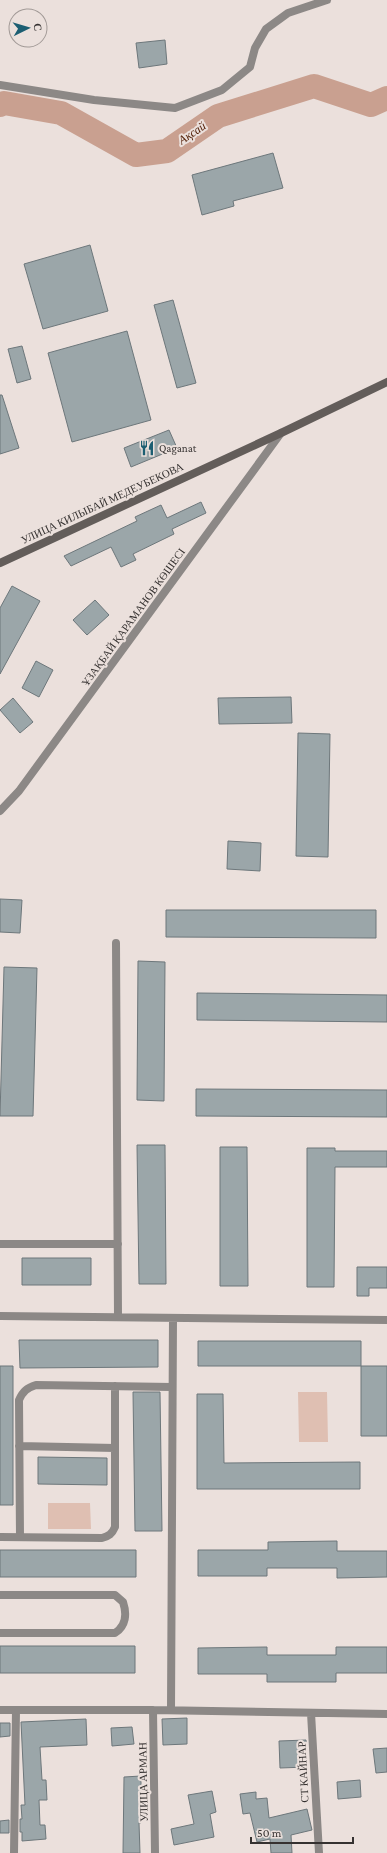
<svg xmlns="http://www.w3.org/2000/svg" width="387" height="1853" font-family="'Crimson Pro',serif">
<rect width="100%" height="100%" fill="#ebe0dc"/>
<path fill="#dfbfb2" d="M298,1392h29l1,50h-29z
M48,1503h42l1,26h-43z"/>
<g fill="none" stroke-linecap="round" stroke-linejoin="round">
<path stroke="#c9a090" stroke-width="24" d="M0,105l4,-2 57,10 75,42 31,-4 51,-35 96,-30 57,19 16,-7"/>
</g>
<path fill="#9ba6a9" stroke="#6d777b" d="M165,40l2,24 -28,4 -3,-25z
M273,153l10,35 -50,13 1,5 -32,9 -10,-40z
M90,245l18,66 -65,18 -19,-65z
M173,300l23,83 -19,5 -23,-83z
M127,331l24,89 -79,22 -24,-89z
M22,346l9,33 -14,4 -9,-34z
M0,395h2l17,53 -19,6z
M169,430l8,18 -46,19 -7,-19z
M201,502l5,11 -34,16 2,5 -41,20 3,6 -15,7 -10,-20 -40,19 -7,-10 73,-35 -2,-4 26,-12 6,13z
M12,586l28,15 -40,73v-66z
M95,600l14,15 -22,20 -14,-15z
M36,661l17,9 -14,27 -17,-9z
M291,697l1,26 -73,1 -1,-26z
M13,698l20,24 -13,11 -20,-23z
M298,733l32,1 -2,123 -32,-1z
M228,841l33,2 -1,28 -33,-2z
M0,899l22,1 -2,33 -20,-1z
M166,910h210v28l-210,-1z
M138,961l27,1 -1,139 -27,-1z
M4,967l33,1 -4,148h-33z
M197,993l190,2v27l-190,-2z
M196,1089l191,1v27l-191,-1z
M137,1145h28l1,139h-27z
M220,1147h27l1,139h-28z
M307,1148h28v3h52v16h-52l-1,120h-27z
M22,1258h69v27h-69z
M357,1267h30v21h-18v8h-12z
M19,1340h139v27l-138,1z
M198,1341h163v25h-163z
M0,1366h13v139h-13z
M361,1366h26v70h-26z
M133,1392h27l2,139h-27z
M197,1394h26l1,69 136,-1v27h-163z
M38,1457l69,1v27l-69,-1z
M337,1541v10h50v26l-50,1v-10h-70v8h-69v-26h70v-8z
M0,1550h136v27h-136z
M0,1646h135v27h-135z
M267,1647v8h69v-8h51v26h-51v9h-69v-8h-69v-26z
M187,1718v26l-24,1 -1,-26z
M86,1719l1,26 -47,2 2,33h4l1,20h-8l1,25h5l1,14 -24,2v-9h-2v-13h2l-1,-14h4l-4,-83z
M0,1723h10v13l-10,1z
M132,1727l2,17 -22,2 -1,-18z
M306,1740l1,27 -27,1 -1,-27z
M387,1748v24l-11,1 -3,-24z
M141,1776v47h-2l1,30h-17l1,-76z
M360,1780l1,17 -23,2 -1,-17z
M212,1791l4,21 -6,2 4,23 -40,8 -3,-16 23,-5 -6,-29z
M256,1792v7l11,-1 2,20 38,-9 5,21 -21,5 1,18h-21l-1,-14 -13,3 -7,-29 -7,1 -3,-20z
M9,1820v13h-9v-12z"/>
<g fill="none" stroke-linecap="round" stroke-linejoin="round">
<path stroke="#8c8886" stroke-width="8" d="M0,85l94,15 81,8 47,-18 28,-23 5,-19 11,-19 22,-16 39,-13
M116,943l2,374
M0,1244h118
M0,1316l387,4
M19,1446l96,2
M0,1537l102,1c7,-2 10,-4 13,-11v-141
M20,1537l-1,-137c4,-9 8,-12 17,-15l136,2
M0,1595h115l8,7c4,12 3,24 -8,31h-115
M0,1710h153l234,4
M153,1710l2,143
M171,1710l2,-392
M311,1713l8,140
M14,1853l2,-143"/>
<path stroke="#8c8886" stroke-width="8" d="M0,811l19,-20 262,-358"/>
<path stroke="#635d5a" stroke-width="8" d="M0,563l281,-130 106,-51"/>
</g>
<defs>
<g id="restaurant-bare" transform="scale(1.2)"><path d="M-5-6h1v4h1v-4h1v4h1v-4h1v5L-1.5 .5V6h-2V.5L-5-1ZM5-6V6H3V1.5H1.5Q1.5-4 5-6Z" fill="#1c5e72" stroke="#ebe0dc" stroke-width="2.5" paint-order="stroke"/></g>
</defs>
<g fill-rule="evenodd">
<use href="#restaurant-bare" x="147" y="448"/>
</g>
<g text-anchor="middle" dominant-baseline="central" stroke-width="4" stroke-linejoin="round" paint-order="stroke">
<g font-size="11" fill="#353130" stroke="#ebe0dc" text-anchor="start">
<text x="159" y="448">Qaganat</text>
</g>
<g font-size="11" fill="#353130" stroke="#ebe0dc">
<text transform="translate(102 503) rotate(-25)">УЛИЦА КИЛЫБАЙ МЕДЕУБЕКОВА</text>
<text transform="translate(133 617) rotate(-54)">ҰЗАҚБАЙ ҚАРАМАНОВ КӨШЕСІ</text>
<text transform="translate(303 1772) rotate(-93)">СТ КАЙНАР</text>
<text transform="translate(143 1782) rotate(-91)">УЛИЦА АРМАН</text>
</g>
<g font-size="12" font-style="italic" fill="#542109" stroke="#ebe0dc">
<text transform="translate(192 133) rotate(-34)">Ақсай</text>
</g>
</g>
<g transform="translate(28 28) rotate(85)"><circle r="19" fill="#ebe0dc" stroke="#a29a97"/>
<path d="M0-3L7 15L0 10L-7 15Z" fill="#1c5e72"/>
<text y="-6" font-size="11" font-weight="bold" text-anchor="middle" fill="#353130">С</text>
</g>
<path d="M251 1837v6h102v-6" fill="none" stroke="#353130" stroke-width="2"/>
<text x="257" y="1837" font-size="12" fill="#353130" stroke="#ebe0dc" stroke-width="3" paint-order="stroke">50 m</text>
</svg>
